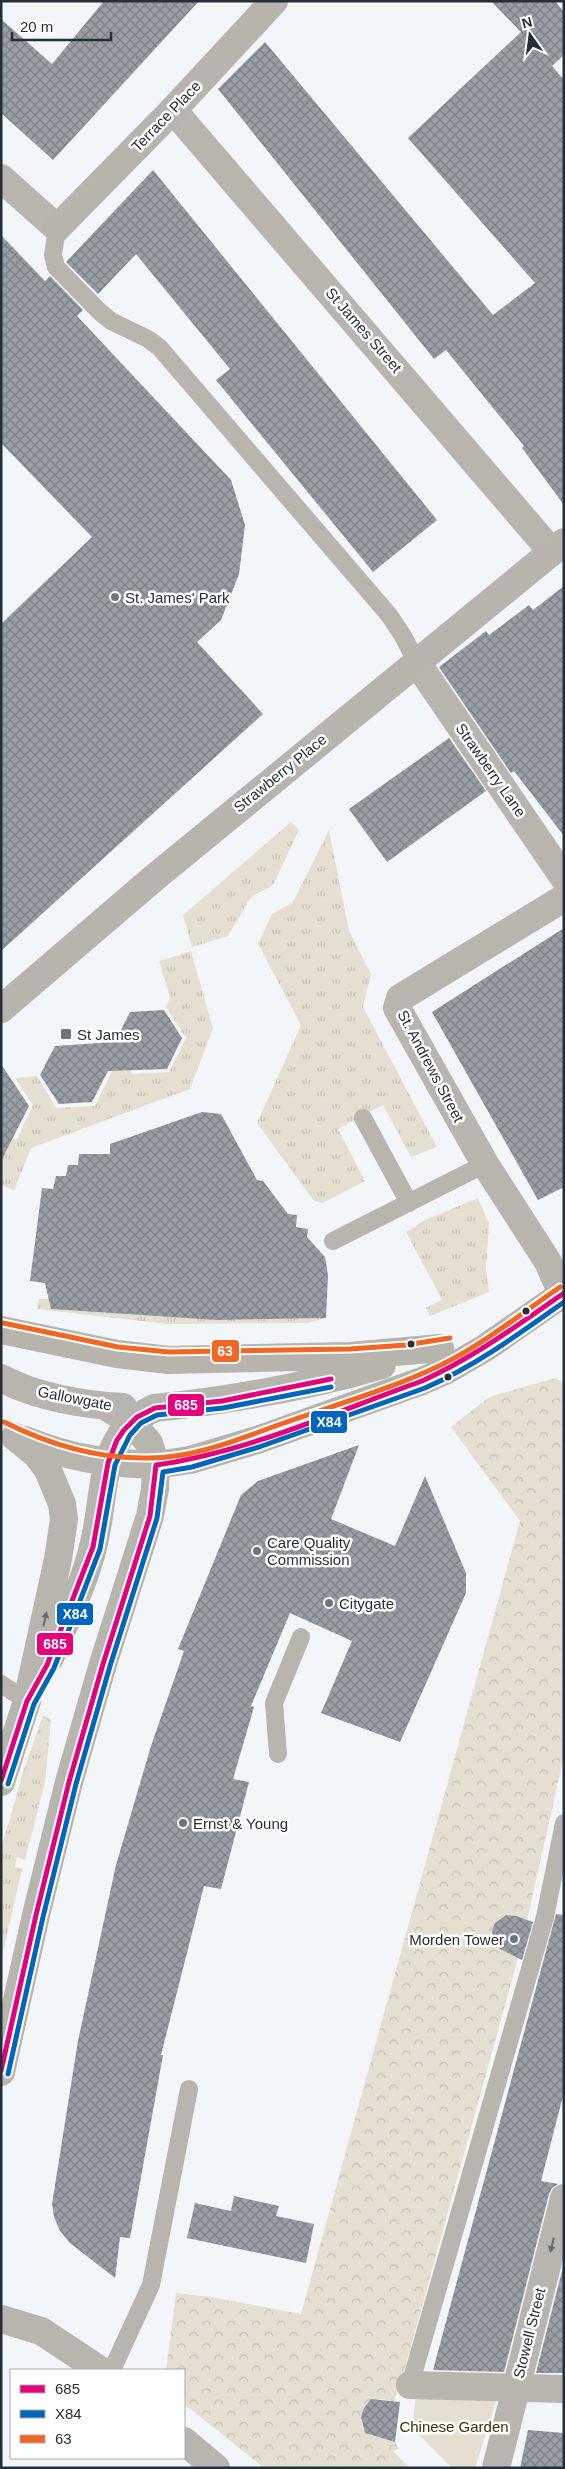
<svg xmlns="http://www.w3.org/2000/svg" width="565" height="2469" font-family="Arial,sans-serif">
<defs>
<pattern id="grass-tufts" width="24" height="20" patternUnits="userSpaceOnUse" patternTransform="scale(1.25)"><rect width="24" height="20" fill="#e5dfd2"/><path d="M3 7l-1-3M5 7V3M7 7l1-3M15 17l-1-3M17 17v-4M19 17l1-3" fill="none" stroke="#c4c0b5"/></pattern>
<pattern id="park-crowns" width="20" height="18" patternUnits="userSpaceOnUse" patternTransform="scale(1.25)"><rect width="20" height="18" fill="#e5dfd2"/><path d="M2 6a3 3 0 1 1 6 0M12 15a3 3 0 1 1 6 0" fill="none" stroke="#c4c0b5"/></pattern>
<pattern id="building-cross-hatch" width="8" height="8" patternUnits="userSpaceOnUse" patternTransform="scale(1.25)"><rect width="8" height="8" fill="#989ea3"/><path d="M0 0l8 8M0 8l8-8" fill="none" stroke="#7c8186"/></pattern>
</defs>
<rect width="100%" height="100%" fill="#f3f6f9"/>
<path fill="url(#grass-tufts)" d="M291,822l8,8 -26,55 -22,12 -23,39 -36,11 -9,-32z
M329,830l20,101 22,43 -8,33 74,140 -26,10 -28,-52 -45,24 27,52 -42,22 -9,-2 -57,-78 44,-98 -43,-81 14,-30 21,-12z
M191,951l22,77 -23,61 -159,59 -17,43 -13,-7v-44l16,-1 16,-34 -18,-27 22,-2 19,32 39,-2 17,-35 -18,-28 18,-1 20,32 37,-2 17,-34 -20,-31 4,-10 -11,-36z
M478,1198l11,25 -3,45 3,24 -59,24 -4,-8 16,-8 -36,-68 19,-12z
M39,1299h10l2,10 165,11 110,-2 -18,5 -141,1 -130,-15z
M43,1715l8,5 -6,62 -20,78 -8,-3 -2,10 7,2 -21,92v-112l23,-80z"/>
<path fill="url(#park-crowns)" d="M556,1378l8,5v373l-37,164 -21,-5c-13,6 -20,22 -7,33 6,4 13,7 19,10l-115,417 -9,26 -14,-2 -10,2c-7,12 -13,21 -3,33l24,7 4,-1 3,9 -5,2 17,17h-146l-80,-64v-34h-18l10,-77 35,4 90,17 219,-793 -69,-94 38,-30z"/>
<path fill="#e5dfd2" d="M416,2393l82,2 -23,73h-23l-37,-37 -2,-8z"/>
<path fill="url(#building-cross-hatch)" d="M104,1h95l-146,159 -52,-47v-94l51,45z
M491,1h64l9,11v43l-12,11 12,14v425l-42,-57 2,-2 -78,-96 -12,9 -216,-270 47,-47 228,273 42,-32 -127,-145 113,-106z
M153,170l284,350 -64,52 -157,-192 14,-11 -94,-115 -38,40 -32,-32z
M1,235l44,46 5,-5 33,34 -6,6 154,164 14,45 -6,49 -18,46 -24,22 66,72 -262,237v-327l91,-87 -91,-94z
M564,586v250l-50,-65 -3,2 -72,-106 47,-36 3,4 40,-30 4,5z
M449,738l37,53 -99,71 -38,-53z
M564,928v259l-26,13 -106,-188z
M164,1010l18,28 -15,31 -59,2 -16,31 -33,2 -19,-29 15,-29 60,-4 15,-30z
M1,1064l28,42 -28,55z
M202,1112l19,2 36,66 6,1 25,33 9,1 -1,12 12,2 -1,8 18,20 3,18 -2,43 -110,2 -165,-11 -6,-26 -15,-2 12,-93 11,1 3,-13h10l2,-11h10l1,-11h31v-10z
M359,1445l-28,74 64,27 30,-70 41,97v20l-66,149 -79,-29 31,-72 -62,-28 -39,93 3,1 -21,72 16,3 -28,107 -17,-3 -43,169h2l-33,183 -10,-1 -5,41 -45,-35 -10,-12 -6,-14 -2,-13 26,-163 38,-176 35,-119 33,-95 -6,-2 63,-154 17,-14z
M556,1914l8,1v177l-23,89 17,3 -6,4 -3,6 -45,178 -71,-2z
M506,1915l10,1 17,6 -11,38 -22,-11 -6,-8 -2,-10 3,-8z
M234,2196l45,10 -3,10 38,8 -8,39 -119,-25 8,-35 36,8z
M564,2263v110h-28z
M371,2399l29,3 -5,40 -30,-9 -4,-16 3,-9z
M528,2430l36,3v35h-44z"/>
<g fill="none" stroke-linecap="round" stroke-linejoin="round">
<path stroke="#b7b5ad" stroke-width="18" d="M57,228l-4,27 3,12 44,45 11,9 37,18 11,8 230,268 14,21 14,27
M363,1118l46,85
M333,1241l152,-77
M1,1684l26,17
M278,1754l-4,-51 27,-66
M112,2370l39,-85 38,-196
M410,2385l135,-468 19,-94"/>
<path stroke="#b7b5ad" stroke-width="28" d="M173,110l379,442
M1,178l56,50
M417,663l147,215
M564,898l-164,100 -3,10 88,156 63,98 16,36
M1,2319l40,12 59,39
M410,2385l154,4
M184,2441l32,27
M496,2468l68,-270"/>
<path stroke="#b6b4ac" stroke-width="28" d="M57,228l116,-118 101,-109
M1,1009l153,-131 410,-336
M1,1330l116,24 52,6 181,-4 90,-8
M155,1408c77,-8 152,-21 227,-43
M156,1465l34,-5 67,-20 165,-59 25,-11 38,-22 79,-55"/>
<path stroke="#b8b5ae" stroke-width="28" d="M1,1378c35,19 83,27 122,29
M25,1440c47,19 81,23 131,25
M50,1658c15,-37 34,-73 43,-111 14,-52 3,-114 62,-139
M1,1782l26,-81 31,-142 6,-40 -2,-15 -14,-34 -11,-15 -22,-18
M1,2072l35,-157 33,-133 34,-118 47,-148 5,-27 1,-24 -7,-22 -18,-21 -26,-16"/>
<g stroke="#fff" stroke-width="9">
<path id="bus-1" d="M1,1781l26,-80 20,-36 46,-118 15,-84 9,-23 7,-10 13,-13 18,-9 67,-7 109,-22
M1,2071l35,-156 33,-133 34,-118 47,-148 6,-51c91,-13 179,-53 266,-84 51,-23 96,-56 142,-88"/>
</g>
<g stroke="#fff" stroke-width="9">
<path id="bus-2" d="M8,1784l26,-80 20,-36 46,-119 15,-84 15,-30 11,-12 16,-8 66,-7 108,-21
M8,2074l35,-157 33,-133 34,-118 47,-148 6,-46 29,-5 67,-20 166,-59c50,-22 94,-54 139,-86"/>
</g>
<g stroke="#fff" stroke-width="9">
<path id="bus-3" d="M3,1323l115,24 51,5 181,-3 56,-4 44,-7
M4,1422c46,23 94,37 145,36 47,0 92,-20 135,-35 53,-19 108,-34 159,-59 42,-21 79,-51 117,-77"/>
</g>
<use href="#bus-1" stroke="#e5007d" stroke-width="5"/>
<use href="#bus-2" stroke="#0065bd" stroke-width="5"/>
<use href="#bus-3" stroke="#f26522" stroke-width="5"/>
</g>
<defs><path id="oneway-solid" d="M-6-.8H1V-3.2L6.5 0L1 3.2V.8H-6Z" transform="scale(1.25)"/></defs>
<g fill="#676b6d">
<use href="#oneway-solid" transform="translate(45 1619) rotate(-78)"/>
<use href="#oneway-solid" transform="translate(552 2245) rotate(104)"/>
</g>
<g fill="#6d757c" stroke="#fff" stroke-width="2">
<circle cx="115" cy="597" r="5"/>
<rect x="60" y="1028" width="12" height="12" rx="2.5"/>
<circle cx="257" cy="1551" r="5"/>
<circle cx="329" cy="1603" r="5"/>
<circle cx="183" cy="1823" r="5"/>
<circle cx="514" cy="1939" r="5"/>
</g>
<g fill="#252f38" stroke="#fff" stroke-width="2">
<circle cx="526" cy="1311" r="4.5"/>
<circle cx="411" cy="1344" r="4.5"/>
<circle cx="448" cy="1377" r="4.5"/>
</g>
<g text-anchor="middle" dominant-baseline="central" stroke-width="5" stroke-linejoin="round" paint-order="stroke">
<g font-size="15" fill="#252f38" stroke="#fff">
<text transform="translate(166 116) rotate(-46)">Terrace Place</text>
<text transform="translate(364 330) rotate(49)">St James Street</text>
<text transform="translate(491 770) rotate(55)">Strawberry Lane</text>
<text transform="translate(280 773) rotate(-39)">Strawberry Place</text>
<text transform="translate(431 1066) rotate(62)">St. Andrews Street</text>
<text transform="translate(75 1398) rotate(11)">Gallowgate</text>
<text transform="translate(529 2333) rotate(-76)">Stowell Street</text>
</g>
<g font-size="15" fill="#252f38" stroke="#fff" text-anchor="start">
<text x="125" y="597">St. James' Park</text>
<text x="77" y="1034">St James</text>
<text x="267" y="1542">Care Quality<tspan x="267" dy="17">Commission</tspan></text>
<text x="339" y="1603">Citygate</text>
<text x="193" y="1823">Ernst &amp; Young</text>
<text x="504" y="1939" text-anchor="end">Morden Tower</text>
</g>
<g font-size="15" fill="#3e2f04" stroke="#fff">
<text x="454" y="2426">Chinese Garden</text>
</g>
</g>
<g stroke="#fff" stroke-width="2">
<rect x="211" y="1339" width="29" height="24" rx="5" fill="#f26522"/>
<rect x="167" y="1393" width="38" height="24" rx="5" fill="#e5007d"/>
<rect x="310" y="1410" width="38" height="24" rx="5" fill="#0065bd"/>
<rect x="56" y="1602" width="38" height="24" rx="5" fill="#0065bd"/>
<rect x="36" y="1632" width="38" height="24" rx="5" fill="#e5007d"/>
</g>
<g font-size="14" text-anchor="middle" font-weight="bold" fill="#fff">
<text x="225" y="1356">63</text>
<text x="186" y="1410">685</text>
<text x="329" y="1427">X84</text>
<text x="75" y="1619">X84</text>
<text x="55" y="1649">685</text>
</g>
<rect width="565" height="2469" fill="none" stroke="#252f38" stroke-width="5"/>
<rect x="10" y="2369" width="175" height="90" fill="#ffffff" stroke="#a8acaf"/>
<rect x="20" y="2385" width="25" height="8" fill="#e5007d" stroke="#a8acaf"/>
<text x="55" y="2394" font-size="15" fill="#252f38">685</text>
<rect x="20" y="2410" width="25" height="8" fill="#0065bd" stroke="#a8acaf"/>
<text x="55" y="2419" font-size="15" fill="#252f38">X84</text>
<rect x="20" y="2435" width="25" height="8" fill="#f26522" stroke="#a8acaf"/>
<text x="55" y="2444" font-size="15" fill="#252f38">63</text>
<g transform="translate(530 35) rotate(346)" stroke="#ffffff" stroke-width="4" paint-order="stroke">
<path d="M0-4L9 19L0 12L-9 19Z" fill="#252f38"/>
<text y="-8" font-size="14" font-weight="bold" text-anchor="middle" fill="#252f38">N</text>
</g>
<path d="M12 32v8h99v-8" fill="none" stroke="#252f38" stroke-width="2.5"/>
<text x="20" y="32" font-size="15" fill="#252f38" stroke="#ffffff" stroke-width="4" paint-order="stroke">20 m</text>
</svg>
